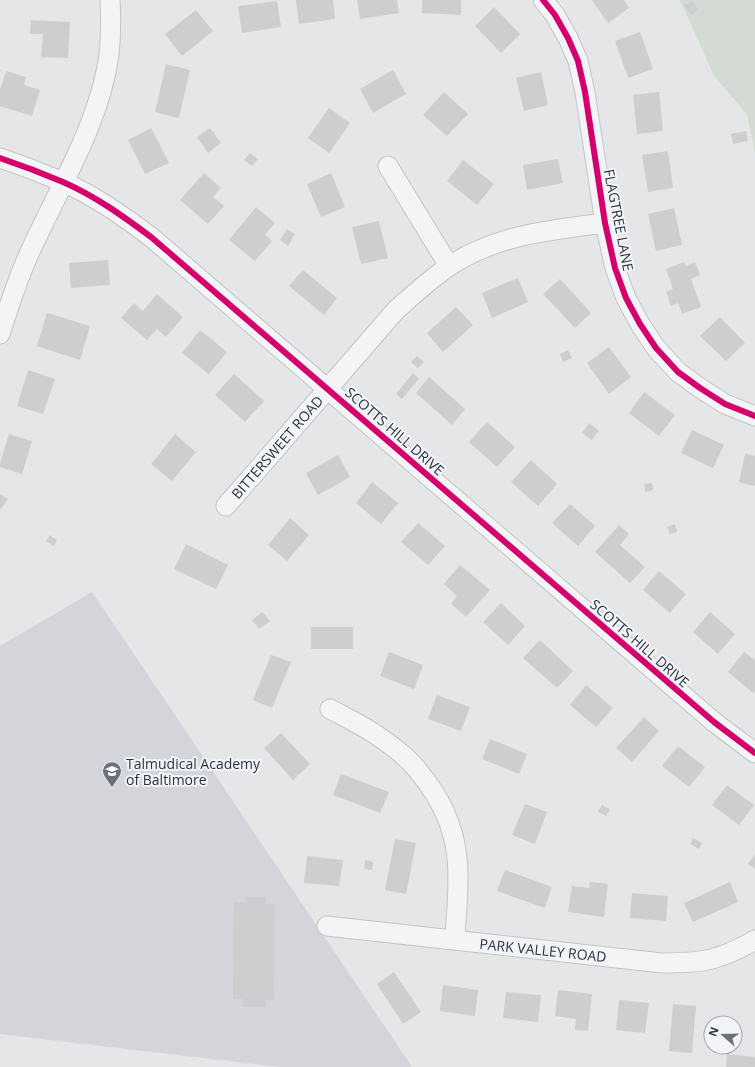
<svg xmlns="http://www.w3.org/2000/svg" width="755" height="1067" font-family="'Open Sans',sans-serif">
<rect width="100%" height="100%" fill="#e4e6e8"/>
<path fill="#d3d5db" d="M92,592l320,475h-132l-280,-33v-388z"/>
<path fill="#d4dbd5" d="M679,0h76v153l-8,-39 -33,-38 -31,-70z"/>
<path fill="#ccced0" d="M296,0h37l2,19 -36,5z
M357,0h40l2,13 -39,6z
M422,0h39v15l-39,-2z
M592,0h32l5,8 -21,15z
M277,1l4,26 -39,6 -4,-27z
M692,1l6,8 -7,6 -7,-9z
M494,7l26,27 -19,19 -26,-27z
M196,10l17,21 -31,25 -17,-22z
M31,20l39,2 -2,36 -27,-1 2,-23h-13z
M640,32l13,37 -25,9 -13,-37z
M166,64l24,6 -11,48 -24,-6z
M393,70l13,24 -33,19 -13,-24z
M6,71l20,6 -2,8 16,5 -8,26 -32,-10v-16z
M541,72l7,33 -24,6 -8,-33z
M444,92l24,22 -21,22 -24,-21z
M659,92l4,39 -26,3 -4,-39z
M329,108l21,15 -21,30 -21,-15z
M151,128l18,35 -24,11 -17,-34z
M210,128l11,15 -13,10 -11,-16z
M746,131l2,10 -15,3 -2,-10z
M668,151l5,37 -25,4 -6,-37z
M250,153l8,6 -6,7 -8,-6z
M558,159l5,24 -36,7 -4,-25z
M463,160l31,24 -17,21 -30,-24z
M204,173l17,15 -8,9 11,9 -16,18 -28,-24z
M331,173l14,34 -24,10 -14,-33z
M256,207l19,16 -10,12 7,6 -17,20 -26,-21z
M674,208l8,37 -26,6 -8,-37z
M379,221l9,37 -27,6 -9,-37z
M287,229l8,5 -7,12 -8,-6z
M108,260l2,25 -39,3 -2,-25z
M684,262l2,4 9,-4 5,13 -9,4 10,28 -19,7 -4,-11 -7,3 -5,-14 7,-3 -7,-20z
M303,270l34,28 -13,17 -35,-29z
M518,278l10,24 -36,16 -10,-25z
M560,279l31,34 -16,15 -32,-34z
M157,294l26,23 -17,20 -9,-8 -10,11 -26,-22 13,-15 9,8z
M456,307l17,18 -30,27 -16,-19z
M47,313l43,13 -10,34 -43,-14z
M720,317l25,26 -19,18 -26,-25z
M200,330l27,22 -18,22 -27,-21z
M609,347l22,30 -22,17 -22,-31z
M568,350l4,8 -9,4 -3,-8z
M417,356l7,6 -6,6 -7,-6z
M28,370l27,9 -12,35 -26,-8z
M413,373l6,6 -17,20 -6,-5z
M234,374l30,27 -19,21 -30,-27z
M429,377l36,32 -13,16 -36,-32z
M644,392l31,23 -16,21 -30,-23z
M487,422l28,25 -18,20 -28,-25z
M589,423l10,8 -7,9 -10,-7z
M692,430l32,15 -11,23 -32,-15z
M9,434l23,7 -10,33 -22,-7v-4z
M175,434l21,18 -24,29 -21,-17z
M745,454l10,2v30l-16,-4z
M338,455l12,22 -32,18 -12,-22z
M531,460l26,24 -19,22 -27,-24z
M372,482l26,21 -17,21 -25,-21z
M652,483l1,7 -8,2 -1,-8z
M0,494l8,5 -8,11z
M570,504l25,22 -17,20 -26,-23z
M290,518l19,17 -22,26 -19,-16z
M418,523l27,23 -17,19 -27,-23z
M675,524l2,8 -7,2 -3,-7z
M619,525l10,9 -9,11 25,22 -15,16 -35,-31z
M50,535l7,5 -3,6 -8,-5z
M186,544l42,21 -12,24 -42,-20z
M460,565l30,25 -24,27 -15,-13 6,-8 -13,-12z
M659,571l27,23 -16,19 -27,-23z
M501,603l24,23 -17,19 -25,-23z
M262,612l8,9 -11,8 -7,-9z
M710,612l25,22 -17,20 -25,-22z
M311,627h42v22h-42z
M540,640l33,31 -16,17 -34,-30z
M389,652l34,13 -9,24 -34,-13z
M744,652l11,8v31l-2,2 -25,-21z
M271,655l20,7 -19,46 -19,-8z
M586,685l27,23 -17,19 -26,-22z
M437,695l33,12 -9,24 -33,-12z
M644,717l15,14 -27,31 -16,-14z
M281,733l29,31 -17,16 -29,-32z
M490,739l37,15 -8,20 -37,-15z
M678,746l27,21 -16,20 -27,-21z
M341,774l48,18 -9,21 -47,-18z
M727,785l27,20 -15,20 -27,-20z
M525,804l22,8 -12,32 -23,-9z
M602,805l8,4 -4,7 -8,-4z
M693,838l9,5 -3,6 -9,-5z
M395,839l21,4 -10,51 -21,-4z
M755,854v15l-7,-5z
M307,856l36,4 -4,26 -35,-3z
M365,860l8,2 -1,8 -8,-1z
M505,870l47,17 -7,21 -48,-17z
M590,882l18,2 -4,33 -36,-5 4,-26 17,2z
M730,882l8,20 -45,20 -9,-19z
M632,893l36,3 -2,25 -36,-3z
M245,897h21v7h9l-1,96h-8v7h-24l1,-8h-10l1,-97h11z
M394,972l27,40 -18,12 -26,-40z
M443,985l35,5 -3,26 -35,-5z
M558,990l34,4 -4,37 -13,-1 1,-11 -21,-3z
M506,992l35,3 -3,27 -35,-4z
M619,1000l30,3 -4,30 -29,-3z
M673,1004l23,2 -4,47 -23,-2z
M727,1054l28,3v10h-29z"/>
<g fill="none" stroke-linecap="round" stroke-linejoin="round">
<g stroke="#c2c4c6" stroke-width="21">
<path id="street" d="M543,0l12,15 13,23 10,23 7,31 20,131 10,45 11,30 14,26 16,24 22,24 22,16 25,16 30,12
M0,158c21,7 42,15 63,24 32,14 60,34 88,55l563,485 41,31
M388,166l61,100
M0,334c10,-31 20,-62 34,-91 28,-60 66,-122 75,-188 2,-18 2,-37 1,-55
M226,506l170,-196c17,-15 33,-30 52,-43 47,-32 103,-37 157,-44
M330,709c15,8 31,16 45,25 16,11 33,23 44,38 20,24 35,54 38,86 3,27 -1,55 -2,82
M327,926l335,37c17,0 40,0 56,-6 13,-4 25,-10 37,-17"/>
</g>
<use href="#street" stroke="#f3f4f5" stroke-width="19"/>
<g stroke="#f2f4f7" stroke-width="8">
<path id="cycleway" d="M543,0l12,15 13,23 10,23 7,31 20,131 10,45 11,30 14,26 16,24 22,24 22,16 25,16 30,12
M0,158c21,7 42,15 63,24 32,14 60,34 88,55l563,485 41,31"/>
</g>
<use href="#cycleway" stroke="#d6006c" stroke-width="6"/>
</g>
<defs>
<g id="school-pin" transform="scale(1)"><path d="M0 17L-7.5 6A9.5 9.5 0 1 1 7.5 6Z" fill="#6c717b" stroke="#f2f4f7"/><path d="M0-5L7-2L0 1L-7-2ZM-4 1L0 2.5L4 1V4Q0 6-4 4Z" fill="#fff"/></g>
</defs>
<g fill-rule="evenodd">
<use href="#school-pin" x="112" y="771"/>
</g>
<g text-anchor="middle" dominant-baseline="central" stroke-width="4" stroke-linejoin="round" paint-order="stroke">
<g font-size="14" fill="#2c3240" stroke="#f2f4f7">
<text transform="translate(619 220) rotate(79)">FLAGTREE LANE</text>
<text transform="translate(395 431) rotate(41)">SCOTTS HILL DRIVE</text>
<text transform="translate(277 447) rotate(-49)">BITTERSWEET ROAD</text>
<text transform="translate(640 643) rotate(41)">SCOTTS HILL DRIVE</text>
<text transform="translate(543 950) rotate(6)">PARK VALLEY ROAD</text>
</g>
<g font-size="14" fill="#2c3240" stroke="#f2f4f7" text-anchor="start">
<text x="126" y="763">Talmudical Academy<tspan x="126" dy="16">of Baltimore</tspan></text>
</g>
</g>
<g transform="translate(723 1035) rotate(290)"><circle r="19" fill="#f2f4f7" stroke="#a3a6ae"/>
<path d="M0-3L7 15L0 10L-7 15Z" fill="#6c717b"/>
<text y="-6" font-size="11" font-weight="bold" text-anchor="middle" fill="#2c3240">N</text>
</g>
</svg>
